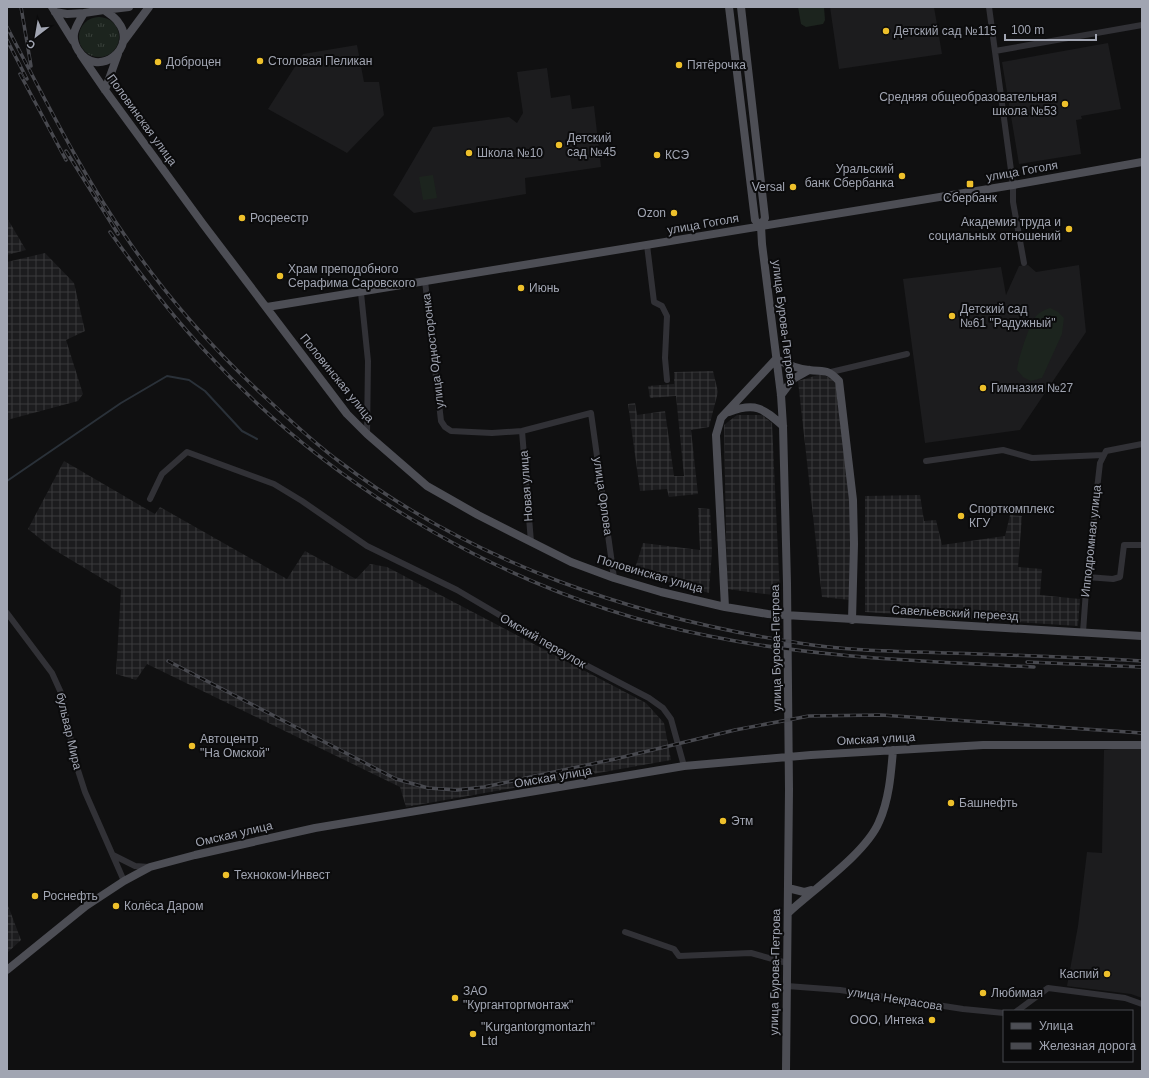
<svg xmlns="http://www.w3.org/2000/svg" width="1149" height="1078" font-family="Arial,sans-serif">
<defs>
<pattern id="industrial-grid" width="8" height="8" patternUnits="userSpaceOnUse"><rect width="8" height="8" fill="#1c1c1e"/><path d="M0 4h8M4 0v8" fill="none" stroke="#3a3a3c"/></pattern>
<pattern id="grass-tufts" width="24" height="20" patternUnits="userSpaceOnUse"><rect width="24" height="20" fill="#1c241e"/><path d="M3 7l-1-3M5 7V3M7 7l1-3M15 17l-1-3M17 17v-4M19 17l1-3" fill="none" stroke="#3a413c"/></pattern>
</defs>
<rect width="100%" height="100%" fill="#101011"/>
<path fill="#1c1c1e" d="M830,7h104l8,47 -103,15z
M1108,43l13,66 -40,7 1,3 -6,1 5,34 -62,10 -17,-102z
M357,45l7,37h15l5,33 -37,38 -79,-44 35,-55z
M547,68l4,30 19,-3 2,14 22,-3 7,61 -76,11 1,16 -112,19 -21,-18 40,-68 76,-10 8,6 6,-10 -6,-41z
M1028,265l8,7 43,-7 7,67 -66,98 -95,13 -22,-164 98,-12 5,28 13,-29z
M1137,746l5,1v251l-11,-4 -64,-8 11,-60 9,-74 15,1 2,-103z"/>
<path fill="url(#industrial-grid)" d="M7,218l19,32 -19,5z
M45,253l29,30 11,48 -19,9 17,54 -5,7 -71,19v-158z
M713,371l5,21 -9,35 -18,3 7,64 -29,3 -2,-8 -27,2 -12,-87 7,-1 2,12 28,-4 9,65h10l-8,-80 -26,2 -2,-12 26,-2v-12z
M821,374l14,6 15,119v101l-28,-3 -24,-216z
M737,415h25l10,8 8,173 -53,-7 -3,-164z
M64,461l91,53 5,-7 127,72 18,-28 51,28 14,-15 17,3 259,136 18,20 7,37 -265,47 -6,-20 -253,-123 -11,16 -20,-6 5,-84 -68,-41 -25,-20z
M920,495l4,26 12,-1 6,25 63,-9 5,-21 12,1 -4,51 24,2 -2,26 40,4 -2,27 -213,-14v-116z
M698,508l12,1 2,42 -3,42 -75,-21 9,-29 57,7z
M7,903l14,37 -14,13z"/>
<path fill="url(#grass-tufts)" d="M79 37a20 20 0 1 1 40 0a20 20 0 1 1-40 0Z"/>
<path fill="#1c241e" d="M798,7h26l1,13 -2,4 -17,3 -5,-3z
M433,175l4,23 -14,2 -4,-23z
M1050,308l8,4 6,6 -2,16 -20,44 -11,3 -8,-4 -6,-7c1,-11 12,-45 19,-54 4,-4 8,-6 14,-8z"/>
<g fill="none" stroke-linecap="round" stroke-linejoin="round">
<path stroke="#2a3139" stroke-width="2" d="M7,481l114,-78 46,-27 22,4 16,11 37,40 15,8"/>
<path stroke="#313136" stroke-width="6" d="M989,7l24,178v17l11,61
M995,51l147,-26
M647,245l7,57 8,4 5,10 -2,42 2,22
M425,281l16,140 4,6 6,4 41,2 30,-2 69,-18 23,165
M361,293l7,68 -1,73
M831,372l76,-18
M522,431l9,111
M926,461l77,-11 29,8 71,-3
M150,499l12,-25 25,-22 87,32 28,17 65,45 90,44 119,70 73,38 14,10 8,11 13,47
M1087,577l26,2 7,-2 4,-32h18
M7,613l45,60 10,22 13,66 10,31 39,89
M1083,632l4,-55 13,-114 6,-12 36,-7
M113,855l22,11 14,1
M625,932l49,17 5,7 72,-3 36,10
M787,986l53,4 123,19 41,4
M1017,1011l31,-23 77,10 17,6"/>
<path stroke="#4d4e55" stroke-width="8" d="M52,7l21,34
M729,7l26,213 6,6
M741,7l24,211 -4,8 1,18 19,151 2,31 4,157 2,207 -3,281
M104,10c5,4 11,7 14,12 21,26 -21,58 -40,28 -9,-15 -2,-23 6,-37z
M104,10l25,-3
M55,12l12,2 17,-1
M123,42l26,-35
M81,55l24,35 98,134 144,190 20,20 60,52 51,29 93,47 43,16 47,14 64,15 43,7 374,22
M105,90l13,-36
M267,307l746,-122 129,-23
M776,359c10,5 21,10 33,11 15,2 18,-2 30,11l14,119 1,44 -2,76
M781,395l12,-16 16,-9
M729,412c26,-10 34,-4 54,14
M725,607l-9,-172 5,-17 55,-59
M788,888l16,4 7,-2
M788,913c26,-24 78,-60 91,-91 10,-22 12,-48 14,-72
M7,970l79,-64 38,-25 26,-14 45,-12 120,-27 369,-62 127,-11 172,-10h159"/>
<g stroke="#48494f" stroke-width="3.5">
<path id="rail" d="M21,7l10,59
M7,27c38,72 74,146 121,213 40,59 86,110 138,158 24,22 48,45 74,64 133,101 296,156 459,181 48,8 98,8 147,10 65,2 131,4 196,8
M7,40l20,39
M20,74l46,86
M66,151l52,83
M110,232c30,42 61,83 97,121 129,141 314,246 502,283 107,22 216,25 325,31
M168,661l228,118 32,9 29,2 27,-3 131,-28 120,-29 74,-14 72,-1 261,18
M1027,662l115,5"/>
</g>
<use href="#rail" stroke="#0b0b0c" stroke-width="2" stroke-dasharray="6" stroke-linecap="butt"/>
</g>
<g fill="#eec02b" stroke="#0b0b0c" stroke-width="1.5">
<circle cx="886" cy="31" r="4"/>
<circle cx="260" cy="61" r="4"/>
<circle cx="158" cy="62" r="4"/>
<circle cx="679" cy="65" r="4"/>
<circle cx="1065" cy="104" r="4"/>
<circle cx="559" cy="145" r="4"/>
<circle cx="469" cy="153" r="4"/>
<circle cx="657" cy="155" r="4"/>
<circle cx="902" cy="176" r="4"/>
<rect x="966" y="180" width="8" height="8" rx="2"/>
<circle cx="793" cy="187" r="4"/>
<circle cx="674" cy="213" r="4"/>
<circle cx="242" cy="218" r="4"/>
<circle cx="1069" cy="229" r="4"/>
<circle cx="280" cy="276" r="4"/>
<circle cx="521" cy="288" r="4"/>
<circle cx="952" cy="316" r="4"/>
<circle cx="983" cy="388" r="4"/>
<circle cx="961" cy="516" r="4"/>
<circle cx="192" cy="746" r="4"/>
<circle cx="951" cy="803" r="4"/>
<circle cx="723" cy="821" r="4"/>
<circle cx="226" cy="875" r="4"/>
<circle cx="35" cy="896" r="4"/>
<circle cx="116" cy="906" r="4"/>
<circle cx="1107" cy="974" r="4"/>
<circle cx="983" cy="993" r="4"/>
<circle cx="455" cy="998" r="4"/>
<circle cx="932" cy="1020" r="4"/>
<circle cx="473" cy="1034" r="4"/>
</g>
<g text-anchor="middle" dominant-baseline="central" stroke-width="4" stroke-linejoin="round" paint-order="stroke">
<g font-size="12" fill="#a1a5b2" stroke="#0b0b0c" text-anchor="start">
<text x="894" y="31">Детский сад №115</text>
<text x="268" y="61">Столовая Пеликан</text>
<text x="166" y="62">Доброцен</text>
<text x="687" y="65">Пятёрочка</text>
<text x="1057" y="97" text-anchor="end">Средняя общеобразовательная<tspan x="1057" dy="14">школа №53</tspan></text>
<text x="567" y="138">Детский<tspan x="567" dy="14">сад №45</tspan></text>
<text x="477" y="153">Школа №10</text>
<text x="665" y="155">КСЭ</text>
<text x="894" y="169" text-anchor="end">Уральский<tspan x="894" dy="14">банк Сбербанка</tspan></text>
<text x="785" y="187" text-anchor="end">Versal</text>
<text x="970" y="198" text-anchor="middle">Сбербанк</text>
<text x="666" y="213" text-anchor="end">Ozon</text>
<text x="250" y="218">Росреестр</text>
<text x="1061" y="222" text-anchor="end">Академия труда и<tspan x="1061" dy="14">социальных отношений</tspan></text>
<text x="288" y="269">Храм преподобного<tspan x="288" dy="14">Серафима Саровского</tspan></text>
<text x="529" y="288">Июнь</text>
<text x="960" y="309">Детский сад<tspan x="960" dy="14">№61 "Радужный"</tspan></text>
<text x="991" y="388">Гимназия №27</text>
<text x="969" y="509">Спорткомплекс<tspan x="969" dy="14">КГУ</tspan></text>
<text x="200" y="739">Автоцентр<tspan x="200" dy="14">"На Омской"</tspan></text>
<text x="959" y="803">Башнефть</text>
<text x="731" y="821">Этм</text>
<text x="234" y="875">Техноком-Инвест</text>
<text x="43" y="896">Роснефть</text>
<text x="124" y="906">Колёса Даром</text>
<text x="1099" y="974" text-anchor="end">Каспий</text>
<text x="463" y="991">ЗАО<tspan x="463" dy="14">"Курганторгмонтаж"</tspan></text>
<text x="991" y="993">Любимая</text>
<text x="924" y="1020" text-anchor="end">ООО, Интека</text>
<text x="481" y="1027">"Kurgantorgmontazh"<tspan x="481" dy="14">Ltd</tspan></text>
</g>
<g font-size="12" fill="#a1a5b2" stroke="#0b0b0c">
<text transform="translate(142 120) rotate(54)">Половинская улица</text>
<text transform="translate(1022 171) rotate(-10)">улица Гоголя</text>
<text transform="translate(703 224) rotate(-10)">улица Гоголя</text>
<text transform="translate(784 323) rotate(83)">улица Бурова-Петрова</text>
<text transform="translate(433 351) rotate(-97)">улица Односторонка</text>
<text transform="translate(337 378) rotate(51)">Половинская улица</text>
<text transform="translate(526 486) rotate(-94)">Новая улица</text>
<text transform="translate(603 496) rotate(82)">улица Орлова</text>
<text transform="translate(1091 541) rotate(-84)">Ипподромная улица</text>
<text transform="translate(650 574) rotate(16)">Половинская улица</text>
<text transform="translate(955 613) rotate(3)">Савельевский переезд</text>
<text transform="translate(543 641) rotate(30)">Омский переулок</text>
<text transform="translate(776 648) rotate(-91)">улица Бурова-Петрова</text>
<text transform="translate(69 731) rotate(77)">бульвар Мира</text>
<text transform="translate(876 739) rotate(-3)">Омская улица</text>
<text transform="translate(553 777) rotate(-10)">Омская улица</text>
<text transform="translate(234 834) rotate(-13)">Омская улица</text>
<text transform="translate(775 972) rotate(-89)">улица Бурова-Петрова</text>
<text transform="translate(895 999) rotate(9)">улица Некрасова</text>
</g>
</g>
<rect width="1149" height="1078" fill="none" stroke="#a1a5b2" stroke-width="16"/>
<rect x="1003" y="1010" width="130" height="52" fill="#0b0b0c" stroke="#47494e"/>
<rect x="1011" y="1023" width="20" height="6" fill="#4d4e55" stroke="#47494e"/>
<text x="1039" y="1030" font-size="12" fill="#a1a5b2">Улица</text>
<rect x="1011" y="1043" width="20" height="6" fill="#48494f" stroke="#47494e"/>
<text x="1039" y="1050" font-size="12" fill="#a1a5b2">Железная дорога</text>
<g transform="translate(36 36) rotate(211)" stroke="#0b0b0c" stroke-width="3" paint-order="stroke">
<path d="M0-3L7 15L0 10L-7 15Z" fill="#a1a5b2"/>
<text y="-6" font-size="11" font-weight="bold" text-anchor="middle" fill="#a1a5b2">С</text>
</g>
<path d="M1005 34v6h91v-6" fill="none" stroke="#a1a5b2" stroke-width="2"/>
<text x="1011" y="34" font-size="12" fill="#a1a5b2" stroke="#0b0b0c" stroke-width="3" paint-order="stroke">100 m</text>
</svg>
